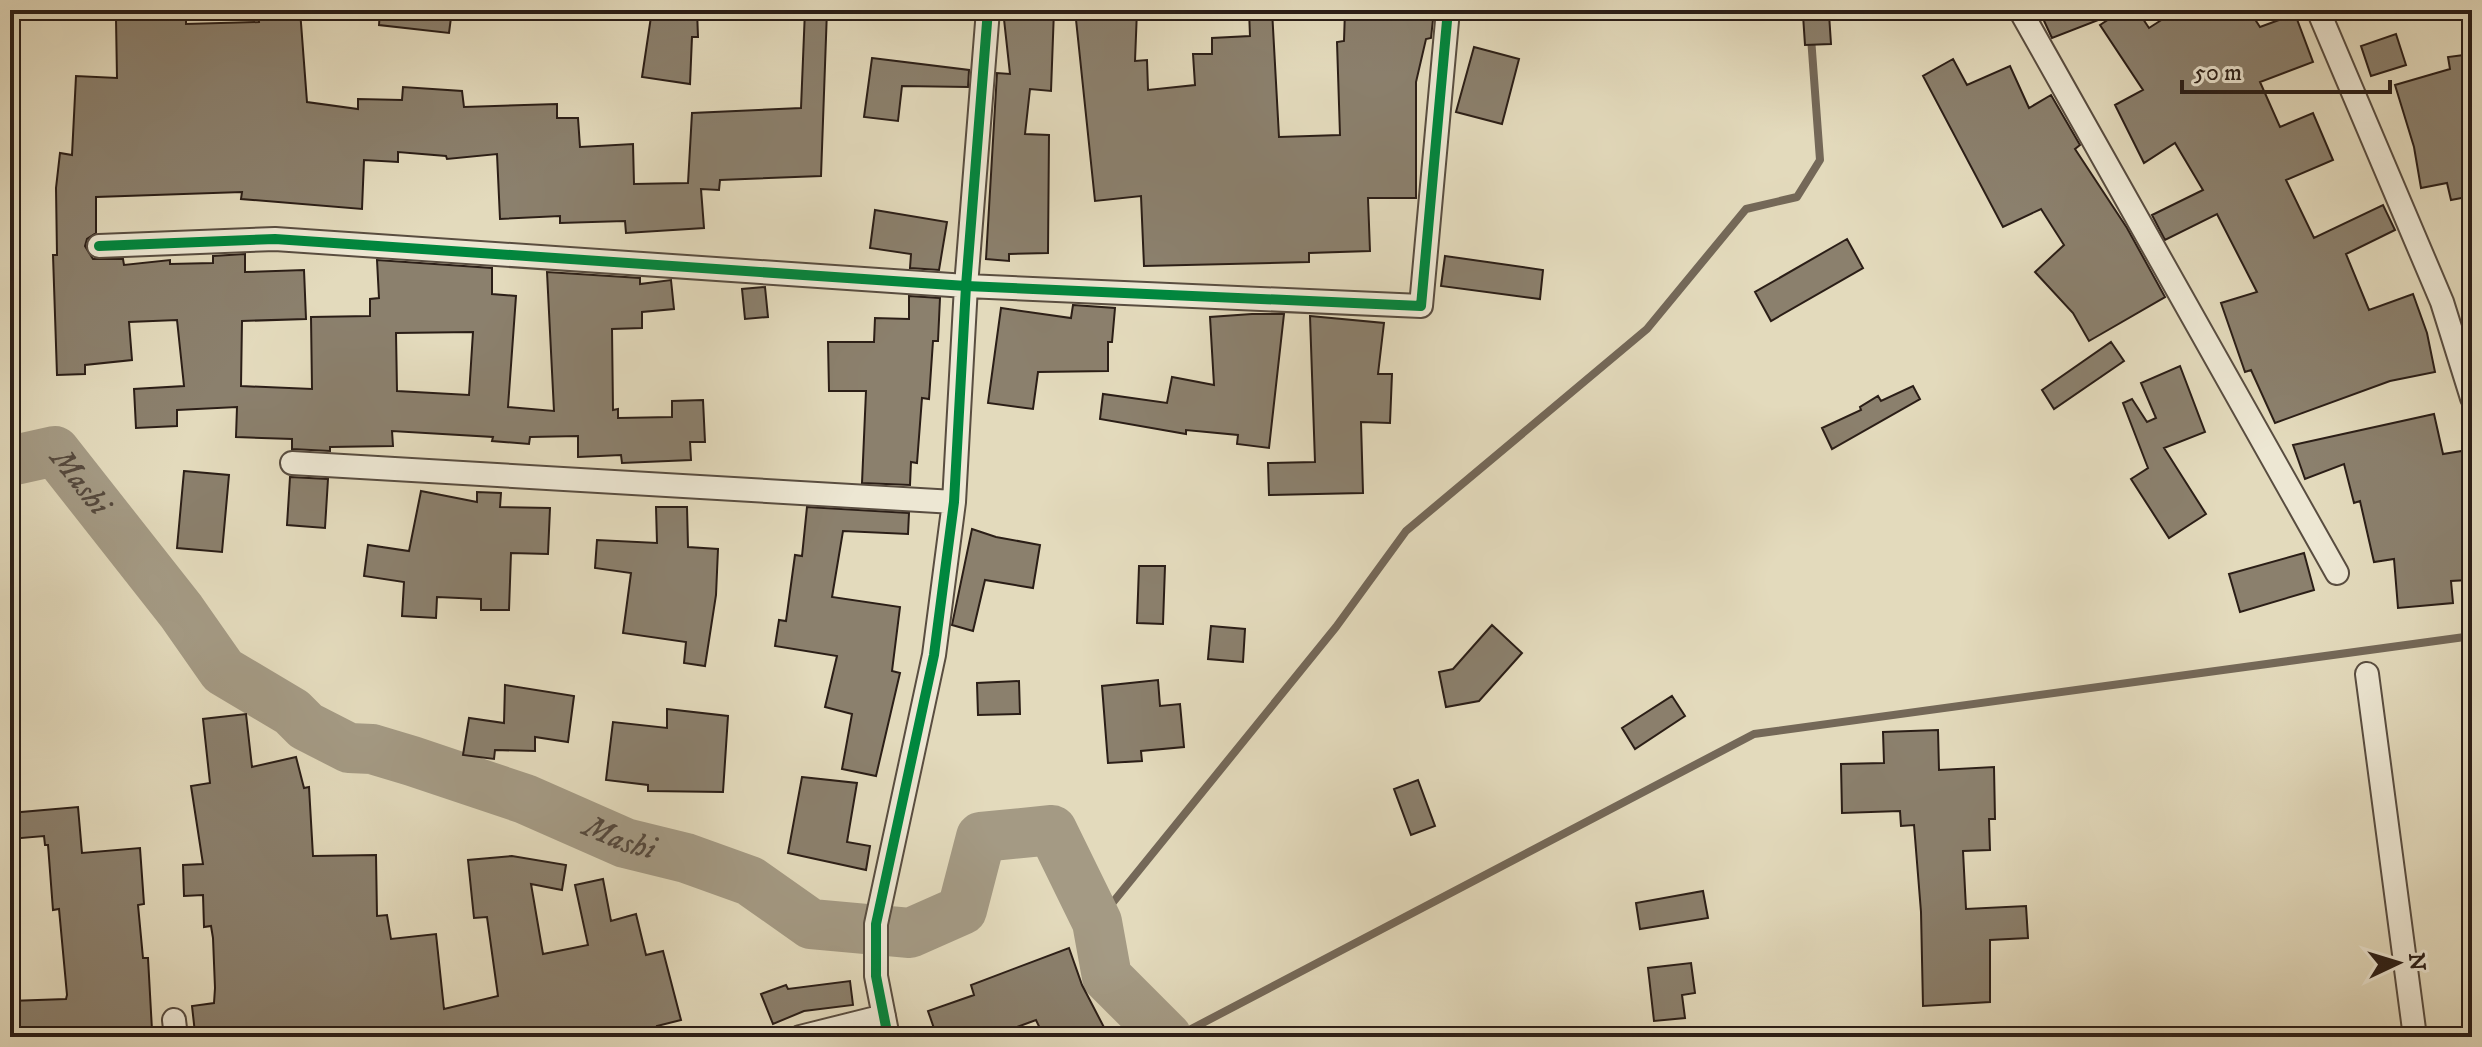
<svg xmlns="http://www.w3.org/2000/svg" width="2482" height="1047" font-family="'IM FELL DW Pica',serif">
<rect width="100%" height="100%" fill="#e3dabc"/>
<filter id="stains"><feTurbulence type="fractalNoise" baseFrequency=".0025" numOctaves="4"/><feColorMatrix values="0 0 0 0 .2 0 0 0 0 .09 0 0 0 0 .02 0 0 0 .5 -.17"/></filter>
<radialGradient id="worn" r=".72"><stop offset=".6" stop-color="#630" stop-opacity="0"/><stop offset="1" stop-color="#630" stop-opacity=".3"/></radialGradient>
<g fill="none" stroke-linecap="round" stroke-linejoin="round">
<path stroke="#746858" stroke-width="8" d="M1097,922l239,-295 70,-96 241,-202 99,-120 51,-12 23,-37 -11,-150
M1176,1037l578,-303 718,-98"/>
<path stroke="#a49a84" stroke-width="50" id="s1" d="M10,461l45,-10 126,160 42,60 69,41 14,14 43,22 23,1 40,12 113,38 100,44 61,15 64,23 61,43 99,9 52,-23 19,-73 71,-7 45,92 10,55 60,60"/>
</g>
<path fill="#8b806d" stroke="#2b1e17" stroke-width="2" fill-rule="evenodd" d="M258,10h42l7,92 51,7v-10l44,1 1,-13 59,4 2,16 93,-3v14h21l2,29 53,-3 1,40 54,-1 4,-70 109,-5 4,-98h22l-6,166 -101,4 -1,10 -18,-1 3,39 -78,5 -1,-12 -65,2v-7l-60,3 -3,-65 -50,5 -1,-3 -48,-4v10l-34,-2 -2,49 -121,-10 1,-7 -146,5v36l-9,6 -2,7 8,13h30l1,6 46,-5v4l43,-1v-7l32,-2v18l59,-2 2,49 -64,2 -1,65 71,3 -1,-72 59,-1v-17l9,-1 -2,-38 115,8v26l24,2 -8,111 46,4 -7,-139 93,6v6l31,-4 3,29 -32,3v16l-30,1 1,81 5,-1v9l54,-1v-16l31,-1 2,42h-15l1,18 -69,3 -1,-8 -43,2v-21l-48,1 -1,7 -37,-3 1,-4 -101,-6 1,15 -63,1v4l-38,-2v-10l-56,-2 1,-30 -60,3v16l-41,2 -2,-39 50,-3 -7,-66 -48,2 3,38 -47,5v9l-28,1 -4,-120h4l-1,-67 4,-35 12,2 4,-79 41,2 -1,-59 70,-2v7l73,-2zM473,332l-4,63 -72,-4 -1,-58z
M380,10h72l-3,23 -70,-8z
M652,10h45l1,27h-6l-2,47 -48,-7z
M1003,10h51l-3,81 -21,-2 -5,45 24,1 -1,118 -39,1v7l-23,-2 11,-186 13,1z
M1075,10h62l-2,51 12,-1 1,30 47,-5 -2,-31h19v-16l38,-2 -1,-26h23l7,127 61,-2 -3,-93 7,-1 1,-31h89l-3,28 -5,1 -10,43v116h-48l2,53 -61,2v9l-165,4 -3,-70 -46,5z
M2039,10h79l1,2 -67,26z
M2123,10h14l12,18 28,-18h72l11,17 35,-13 18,48 -53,20 20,45 33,-14 20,47 -47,20 28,58 69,-33 12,25 -49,24 23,56 44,-16 14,39 8,39 -45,9 -115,42 -24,-53 -6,2 -24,-69 36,-11 -40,-78 -52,26 -13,-25 51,-25 -28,-47 -31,20 -29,-58 28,-15 -43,-65z
M1829,14l2,30 -26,1 -2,-30z
M2396,34l10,31 -35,11 -10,-30z
M1474,47l45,12 -17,65 -46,-12z
M2472,54v142l-21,4 -4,-17 -26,5 -7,-41 -19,-62 55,-16 -2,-12z
M872,58l97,12 -1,17 -66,-1 -4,35 -34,-4z
M1953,59l14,26 43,-19 19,42 22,-13 29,50 -5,4 52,79 38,69 -76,44 -16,-28 -38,-41 29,-27 -23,-36 -38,18 -80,-151z
M875,210l72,12 -8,48 -29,-2 1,-14 -41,-6z
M1847,239l16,29 -92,53 -16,-29z
M1445,256l98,14 -3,29 -99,-13z
M765,287l3,30 -23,2 -3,-30z
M909,296l31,2 -2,43h-5l-4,58 -7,-1 -5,65 -6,-1 -1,23 -48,-2 4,-92h-37l-1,-49h46l1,-24 34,1z
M1073,305l42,3 -3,34h-4v29l-70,1 -5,37 -45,-6 13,-95 70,10z
M1252,314h32l-15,134 -32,-4 1,-9 -52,-5v4l-86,-15 3,-25 64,9 5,-26 42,8 -4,-68z
M1310,316l74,7 -6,51h14l-2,49 -29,-1 2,71 -94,2 -1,-32 47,-1z
M2111,342l13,19 -70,48 -12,-19z
M2180,366l25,66 -41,16 42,66 -37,24 -38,-59 17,-11 -25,-65 9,-4 15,23 9,-4 -15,-35z
M1913,386l7,13 -88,50 -10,-21 39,-18 -1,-3 18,-11 3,5z
M2434,414l9,40 25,-4 4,29 -9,2 9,53 -8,4 4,42 -17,1 2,22 -55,5 -4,-49 -20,3 -14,-61 -6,2 -10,-39 -39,15 -12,-34z
M184,471l45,4 -7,77 -45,-4z
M290,477l38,2 -3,49 -38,-3z
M421,491l56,11v-10l24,1 -1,14 50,1 -2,46 -37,-1 -2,57h-28v-11l-44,-2 -1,21 -34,-2 2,-34 -40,-6 4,-31 41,6z
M656,507h31l1,40 30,2 -2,46 -11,71 -21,-3 2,-21 -63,-9 8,-60 -36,-5 2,-28 60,3z
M807,507l102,6 -1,21 -65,-3 -11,66 68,10 -8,64 8,2 -24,103 -34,-7 10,-55 -27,-7 12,-51 -62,-10 4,-26 7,1 9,-66 7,1z
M972,529l24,8 44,8 -7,43 -48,-8 -12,51 -21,-6z
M2304,553l10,37 -74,22 -11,-38z
M1139,566h26l-2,58 -26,-1z
M1492,625l30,28 -43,48 -33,6 -7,-35 14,-3z
M1211,626l34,3 -2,33 -35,-3z
M1158,680l2,26 20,-2 4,43 -43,4 1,10 -34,2 -6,-77z
M1019,681l1,33 -42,1 -1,-32z
M505,685l69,11 -6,46 -33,-5v14l-40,-1 -1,9 -31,-4 6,-37 35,5z
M1672,696l13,20 -50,33 -13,-21z
M667,709l61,7 -5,76 -75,-1v-6l-42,-5 7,-58 54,6z
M246,714l6,53 44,-10 8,31 5,-1 4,69 63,-1 1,61 10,-1 4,24 45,-5 8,75 54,-13 -11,-79 -13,1 -6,-58 44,-4 54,9 -4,25 -31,-6 12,70 45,-9 -13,-60 28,-6 8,42 25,-7 10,41 17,-4 18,69 -24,6 2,11h-400v-5l-64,1 -3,-27 22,-3 1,-15 -2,-50 -2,-12 -7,1 -1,-32 -19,1 -1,-31 20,-1 -12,-78 19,-3 -7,-64z
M1938,730l1,40 55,-3 1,52h-6l1,31 -27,1 3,58 60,-3 2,32 -38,2v62l-67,4 -2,-94 -7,-87 -13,1 -1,-15 -58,2 -1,-49 43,-1 -1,-31z
M802,777l55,6 -10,59 23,4 -4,24 -78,-17z
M1418,780l17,46 -24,9 -17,-46z
M78,807l4,46 58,-5 4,56 -6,1 5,53h5l4,72 -142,7v-36l56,-2 1,-4 -8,-86 -6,1 -5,-65h-3l-1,-9 -34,3v-26z
M1703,891l5,27 -68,11 -4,-26z
M1069,948l13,37 27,52h-65l-8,-17 -46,17h-53l-9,-26 46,-16 -3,-10z
M1691,963l4,30 -13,2 3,23 -31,3 -6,-53z
M850,981l3,24 -49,6 -31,13 -12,-30 25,-9 2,4z"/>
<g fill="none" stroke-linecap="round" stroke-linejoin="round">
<g stroke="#594d40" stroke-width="26">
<path id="street" d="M2020,10l317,563
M2318,10l124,292 30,96
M99,246l176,-7 691,47 455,20 27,-296
M292,463l662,39
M2367,674l48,363
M174,1020l2,17
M800,1037l84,-21
M888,1037l-12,-61v-52l58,-269 20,-153 12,-216 22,-276"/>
</g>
<use href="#street" stroke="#ede7d3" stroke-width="22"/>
<g stroke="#ede7d3" stroke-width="15">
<path id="cycleway" d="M99,246l176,-7 691,47 455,20 27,-296
M888,1037l-12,-61v-52l58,-269 20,-153 12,-216 22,-276"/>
</g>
<use href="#cycleway" stroke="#00873e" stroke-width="10"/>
</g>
<g text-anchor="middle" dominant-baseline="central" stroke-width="7" stroke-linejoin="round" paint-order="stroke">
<g font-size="32" font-style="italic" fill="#55493d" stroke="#ede7d3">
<text stroke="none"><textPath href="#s1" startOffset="86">Mashi</textPath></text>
<text stroke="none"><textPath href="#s1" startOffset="758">Mashi</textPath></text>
</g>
</g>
<rect width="2482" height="1047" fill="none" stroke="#e3dabc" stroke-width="40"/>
<rect x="12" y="12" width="2458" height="1023" fill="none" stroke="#2b1e17" stroke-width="4"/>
<rect x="20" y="20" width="2442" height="1007" fill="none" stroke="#2b1e17" stroke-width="2"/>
<g transform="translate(2398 963) rotate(86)" stroke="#ede7d3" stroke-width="6" paint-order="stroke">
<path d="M0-6L14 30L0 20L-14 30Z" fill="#2b1e17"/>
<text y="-12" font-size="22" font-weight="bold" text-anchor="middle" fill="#2b1e17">N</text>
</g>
<path d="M2182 80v12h208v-12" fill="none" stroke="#2b1e17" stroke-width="4"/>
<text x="2194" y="80" font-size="24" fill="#2b1e17" stroke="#ede7d3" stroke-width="6" paint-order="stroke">50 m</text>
<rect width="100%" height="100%" filter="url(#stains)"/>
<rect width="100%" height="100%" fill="url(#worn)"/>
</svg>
